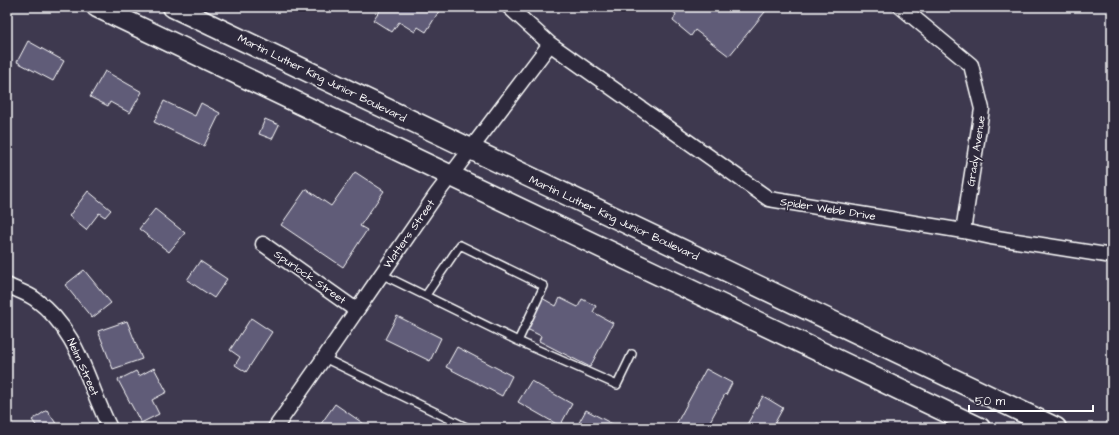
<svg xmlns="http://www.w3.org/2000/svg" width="1119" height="435" font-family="'Architects Daughter',sans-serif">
<rect width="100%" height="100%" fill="#3e394f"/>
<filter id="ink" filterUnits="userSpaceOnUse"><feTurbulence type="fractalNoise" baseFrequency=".025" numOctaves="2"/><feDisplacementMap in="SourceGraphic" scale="8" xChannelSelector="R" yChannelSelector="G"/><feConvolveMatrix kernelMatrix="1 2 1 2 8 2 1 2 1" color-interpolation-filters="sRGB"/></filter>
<g filter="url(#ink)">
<path fill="#605b78" stroke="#fff" d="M382,7h57l2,1 -15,24 -8,-5 -3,5 -16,-10 -7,10 -19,-12z
M667,7h102l-40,49 -34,-26 -4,6 -18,-15 3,-7z
M28,41l36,20 -11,20 -36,-19z
M105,71l37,21 -12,21 -20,-11 -2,4 -18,-9z
M164,101l31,15 6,-13 19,10 -16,33 -50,-24z
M265,119l14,6 -7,14 -13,-5z
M355,172l29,19 -24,35 7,4 -24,37 -62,-42 25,-36 25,17z
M88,191l23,19 -6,7 -6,-4 -13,17 -17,-14z
M155,209l30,24 -16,19 -30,-23z
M200,261l27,18 -13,19 -27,-18z
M84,270l27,33 -19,15 -27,-33z
M542,298l14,8 4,-8 18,9 4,-8 14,7 -3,6 20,11 -23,44 -51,-26 2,-5 -14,-7z
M397,316l44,22 -11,23 -45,-22z
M251,318l21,14 -26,40 -11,-7 5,-8 -10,-7z
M127,321l15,38 -29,10 -15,-38z
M457,347l55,29 -10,20 -56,-29z
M154,368l13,24 -15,8 7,14 -18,9 -23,-43 18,-9 3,5z
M706,369l26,14 -6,12 -1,-1 -17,31 -4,-2 -3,5h-27z
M531,381l41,23 -12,22 -42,-24z
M763,396l20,12 -11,20h-27z
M335,404l35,24h-52z
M47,410l12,18h-21l-6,-8z
M586,410l34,18h-44z
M817,423l9,5h-11z"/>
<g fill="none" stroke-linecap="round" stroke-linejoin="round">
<g stroke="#fff" stroke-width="10">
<path id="service" d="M381,274l137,67 99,44 15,-31
M426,295l34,-50 84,41 -26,55
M324,358l144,70"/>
</g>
<g stroke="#fff" stroke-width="17">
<path id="minor" d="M509,7l41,37 219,155 194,32 28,6 121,19
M901,7l70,58 11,44 -19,122
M263,244l93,66
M7,285c9,5 20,8 28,14 45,33 51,82 75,129
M275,428l49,-70 112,-163 114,-151"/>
</g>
<g stroke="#fff" stroke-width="23">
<path id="secondary" d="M97,7l883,421
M173,7l883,421"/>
</g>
<use href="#service" stroke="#2f2a3d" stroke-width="7"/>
<use href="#minor" stroke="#2f2a3d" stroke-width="14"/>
<use href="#secondary" stroke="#2f2a3d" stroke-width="20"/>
</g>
</g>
<g text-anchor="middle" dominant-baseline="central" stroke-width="3.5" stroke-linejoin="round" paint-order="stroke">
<g font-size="11" fill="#fff" stroke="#2f2a3d">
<text transform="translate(322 78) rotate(26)">Martin Luther King Junior Boulevard</text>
<text transform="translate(976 151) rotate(-81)">Grady Avenue</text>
<text transform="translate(828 209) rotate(9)">Spider Webb Drive</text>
<text transform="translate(614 218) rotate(25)">Martin Luther King Junior Boulevard</text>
<text transform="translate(409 234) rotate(-55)">Watters Street</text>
<text transform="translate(310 277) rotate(35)">Spurlock Street</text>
<text transform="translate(83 367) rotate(66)">Nelm Street</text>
</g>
</g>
<rect width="1119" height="435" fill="none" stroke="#2f2a3d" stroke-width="24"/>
<rect x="12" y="12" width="1095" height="411" fill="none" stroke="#fff" stroke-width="1.5" filter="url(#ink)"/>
<path d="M969 405v6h124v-6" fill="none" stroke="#ffffff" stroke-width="2"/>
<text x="975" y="405" font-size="12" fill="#ffffff" stroke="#2f2a3d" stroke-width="3" paint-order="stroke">50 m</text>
</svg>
